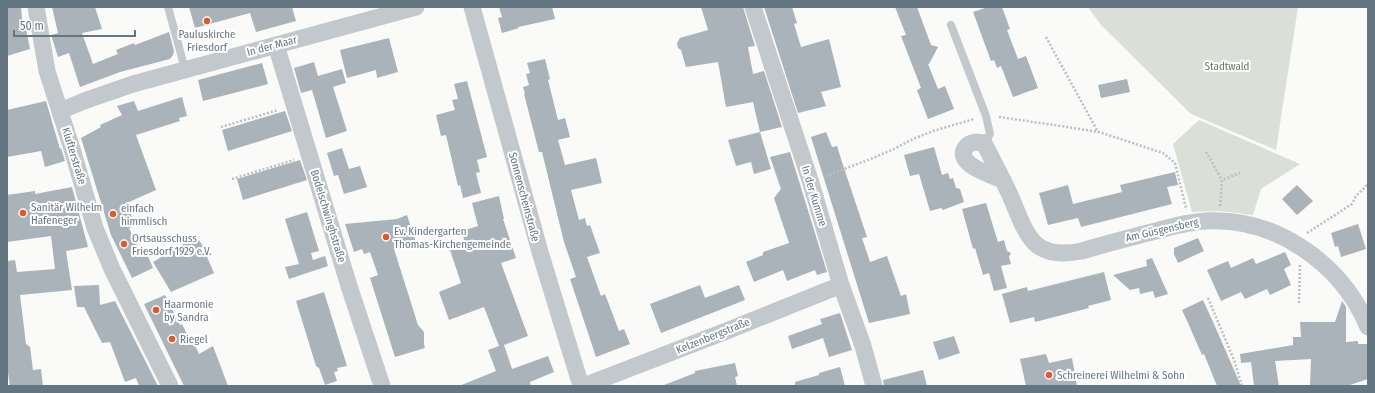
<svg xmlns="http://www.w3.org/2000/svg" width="1375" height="393" font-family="'Fira Sans Condensed',sans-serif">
<rect width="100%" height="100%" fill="#fafaf8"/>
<path fill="#dadfd7" d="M1088,7h210l-22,143 -85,-36 -90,-89z
M1199,120l101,44 -39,25 -8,26 -33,-4 -28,1 -19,-68z"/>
<path fill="#aab3b9" d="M7,7h14l2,23 3,-1 4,20 -23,7z
M52,7h43l7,22 -20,4 11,31 25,-10 -2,-4 18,-7 1,2 34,-13 5,19 -1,4 -3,4 -50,13 -40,15 -11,-34 -11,4 -7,-22 7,-2z
M189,7h103l4,14 -40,11 -6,-19 -55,15z
M499,7h53l3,12 -37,8 1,1 -17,5 -4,-15 4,-1z
M701,7h42l12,39 -7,1 5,27 11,-3 18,56 -22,5 -7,-30 -27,5 -8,-45 -32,5 -5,-17 -3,-2 -1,-5 3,-5 28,-8z
M764,7h28l5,16 -3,1 7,23 28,-8 12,48 -20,5 5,14 -28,7z
M895,7h22l14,38 7,2 -9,17h-1l10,25 7,-3 9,23 -26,10 -11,-29 4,-2 -20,-52 5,-1z
M988,7h14l8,22 -3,1 11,29 8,-3 12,32 -25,9 -12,-31 -4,2 -3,-8 -3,1 -18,-49z
M389,38l9,34 -21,6 -1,-8 -29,8 -7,-28z
M545,59l5,20 -2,1 10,40 7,-2 5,19 -12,3 7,25 31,-7 6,25 -31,7 8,30 6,-2 2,8 3,-1 10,28 -13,4 14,39 4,-2 14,37 5,-2 6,15 -34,13 -26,-78 6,-2 -12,-35 -22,-90h-3l-15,-58h1l-2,-7 6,-2 -3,-11 4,-1 -3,-10z
M314,62l4,14 24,-7 4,14 -13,4 14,44 -21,7 -14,-48 -11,3 -7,-25z
M262,63l6,21 -65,17 -5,-21z
M1127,79l3,13 -29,6 -3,-13z
M467,81l20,76 -10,3 3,12 -4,1 5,20 -18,5 -3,-13 -2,1 -12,-51 -5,1 -5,-21 19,-5 -3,-10 6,-1 -4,-15z
M182,97l5,19 -8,2 1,3 -44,14 20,55 -29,13 8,23 -6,2 12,26 5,-2 7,16 -21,10 -21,-43 -30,-97 20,-11 -1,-2 22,-10 -5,-9 17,-5 4,10z
M46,101l14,48 1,-1 4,13 -20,6 -4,-16 -34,6v-47z
M285,111l7,20 -64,20 -6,-21z
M760,132l11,37 -17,5 -3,-12 -15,4 -8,-26z
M826,132l6,15 5,-1 6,19 24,72 -5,1 8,24 17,-6 14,40 5,-2 4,20 -41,9 -58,-186z
M934,147l8,28 6,-2 2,6 3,-1 3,10 4,1 4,13 -21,8 -2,-2 -11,3 -11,-37 -9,2 -6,-21z
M342,148l7,21 11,-3 7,21 -23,7 -6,-19 -4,1 -7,-23z
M790,152l37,120 -10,3 -2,-5 -28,11 -4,-11 -29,12 -8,-20 17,-7v-3l26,-9 -15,-45 7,-9 -11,-32z
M300,160l7,20 -64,20 -6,-21z
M1175,172l3,13 -11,2 5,17 -91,23 -3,-9 -30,7 -9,-32 29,-8 5,19 49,-12 -2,-7z
M1297,185l16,16 -16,14 -15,-16z
M72,187l16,60 -22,4 6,39 -52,5 6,49 4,3 3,23 8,-1 2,17h-33l-2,-13h-1v-112l8,-1 2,12 38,-3 -4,-33 -44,6v-47l28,-4v3z
M499,196l5,23h-1l13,39 -15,5 27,73 -24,9 8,24 36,-13 6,16 -24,10 1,4h-72l37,-15 -8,-21 11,-4 -15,-39 -35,13 -10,-28 22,-9 -13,-39 16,-4 -2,-9 16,-5 -6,-23z
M986,203l12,39 6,-2 3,11 4,2 -2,4 2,7 -10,2 6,22 -13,3 -5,-18 -6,2 -8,-27 -2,1 -11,-40z
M307,212l12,39 -8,2 2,7 12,-4 3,10 -39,13 -4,-12 14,-3 -14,-45z
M407,215l9,27 -22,7 24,76 6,7v12l1,4 -30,9 -25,-79 8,-3 -8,-23 -6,2 -2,-5 -8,3 -9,-28 52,-5z
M1358,224l8,25 -25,8 -3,-11 -3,1 -4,-14z
M1198,238l6,13 -26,12 -4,-9v-6z
M198,239l12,17 -3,1 7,16 -43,19 -18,-30 32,-19z
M1285,252l6,13 -7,4 7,16 -21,10 -3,-6 -22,10 -4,-7 -20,9 -14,-31 21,-9 3,7 22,-10 3,6z
M1152,258l16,36 -13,4 -2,-7 -13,3 -1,-6 -9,2 -17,-15 34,-9 -1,-6z
M1104,272l7,28 -23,6 1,2 -54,14 -1,-5 -24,6 -8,-29 25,-7 1,4z
M99,285l1,20 15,-4 43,85h-19l-3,-8 -11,4 -15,-40 -8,1 -18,-36h-7l-3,-21z
M700,285l5,13 34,-13 6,15 -84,33 -11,-29z
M324,292l23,74 -10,2 1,3 -4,1 3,9 -12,4 -6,-17 -3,-2 -20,-65z
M165,295l15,30 2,-1 8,16 2,-1 7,15 14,-8 15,40h-44l-40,-82z
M1203,300l11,24 27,62h-24l-13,-32 -2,1 -14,-32 -6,-13z
M1342,301l4,6v35l12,-1v3h10v35l-21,7h-37l1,-27 -36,2 4,25h-25l-3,-24 -10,1 -1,-9 53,-9v-8h8l-1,-15h35z
M840,313l12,37 -23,7 -6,-19 -31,11 -4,-13 34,-12 -2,-5z
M954,336l6,17 -21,7 -6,-18z
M1046,354l3,9 23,-5 5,28h-51l-6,-27z
M735,363l3,13 -3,1 2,9h-73v-1l31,-12v-2z
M840,367l5,19h-50v-4l24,-7v-2z
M923,370l4,16h-43l-1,-6z"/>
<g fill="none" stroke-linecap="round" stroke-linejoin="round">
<path stroke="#bbbfc2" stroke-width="2.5" stroke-dasharray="2 2" stroke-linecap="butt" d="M1046,37l52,95
M999,117l55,8 45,7 64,21 12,10 11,45
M221,127l57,-17
M1206,152l16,28
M826,176l42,-16 24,-10 21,-11 20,-8 41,-12
M232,179l62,-19
M1220,206l2,-26 18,-7
M1307,233l45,-29 4,-8 12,-12
M1208,298l26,62 8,26
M1299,303l1,-38"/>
<path stroke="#c3c8cc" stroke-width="8" d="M168,7l17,62
M951,25l35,91 4,18 -6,9"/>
<path stroke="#c3c8cc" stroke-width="17" d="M36,7l11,64 25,78 23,79 17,41 58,117
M472,7l68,245 41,134
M753,7l57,173 31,105 22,61 11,40
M276,45l73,241 33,100
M60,111l24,-10 49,-17 283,-77
M1003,180c-11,-5 -50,-16 -37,-33 5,-6 11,-5 18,-4 9,18 18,35 26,52 17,39 21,66 72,56 23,-7 47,-13 70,-19 18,-5 35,-10 54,-11 70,-4 136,43 162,106
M584,386l145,-56 112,-45"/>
</g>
<g fill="#e4572e" stroke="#fff" stroke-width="1.5">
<circle cx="207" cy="21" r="4"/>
<circle cx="23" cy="213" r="4"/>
<circle cx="113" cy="214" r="4"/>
<circle cx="386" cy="237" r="4"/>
<circle cx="124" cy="244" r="4"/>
<circle cx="156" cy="310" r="4"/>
<circle cx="172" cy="339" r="4"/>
<circle cx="1049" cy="375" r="4"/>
</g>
<g text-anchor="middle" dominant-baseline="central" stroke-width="4" stroke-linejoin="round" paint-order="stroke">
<g font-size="11" fill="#657683" stroke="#fff" text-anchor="start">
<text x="207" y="34" text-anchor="middle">Pauluskirche<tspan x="207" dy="13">Friesdorf</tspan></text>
<text x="31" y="207">Sanitär Wilhelm<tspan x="31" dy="13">Hafeneger</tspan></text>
<text x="121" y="208">einfach<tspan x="121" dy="13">himmlisch</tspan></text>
<text x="394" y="231">Ev. Kindergarten<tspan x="394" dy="13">Thomas-Kirchengemeinde</tspan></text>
<text x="132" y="238">Ortsausschuss<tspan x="132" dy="13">Friesdorf 1929 e.V.</tspan></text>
<text x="164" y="304">Haarmonie<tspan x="164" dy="13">by Sandra</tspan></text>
<text x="180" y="339">Riegel</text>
<text x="1057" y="375">Schreinerei Wilhelmi &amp; Sohn</text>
</g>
<g font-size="11" fill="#657683" stroke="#fff">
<text transform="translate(272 46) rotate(-15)">In der Maar</text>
<text transform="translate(74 156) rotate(73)">Klufterstraße</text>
<text transform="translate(814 196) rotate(73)">In der Kumme</text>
<text transform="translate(524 197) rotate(75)">Sonnenscheinstraße</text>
<text transform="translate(328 216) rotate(73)">Bodelschwinghstraße</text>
<text transform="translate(1162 230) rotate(-13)">Am Güsgensberg</text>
<text transform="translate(713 336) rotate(-22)">Kelzenbergstraße</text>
</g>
<g font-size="11" fill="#687a64" stroke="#fff">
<text x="1227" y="66">Stadtwald</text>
</g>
</g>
<rect width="1375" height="393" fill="none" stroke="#657683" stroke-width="16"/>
<path d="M14 30v6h121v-6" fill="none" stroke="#657683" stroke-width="2"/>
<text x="20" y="30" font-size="12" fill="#657683" stroke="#ffffff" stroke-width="3" paint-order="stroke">50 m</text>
</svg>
